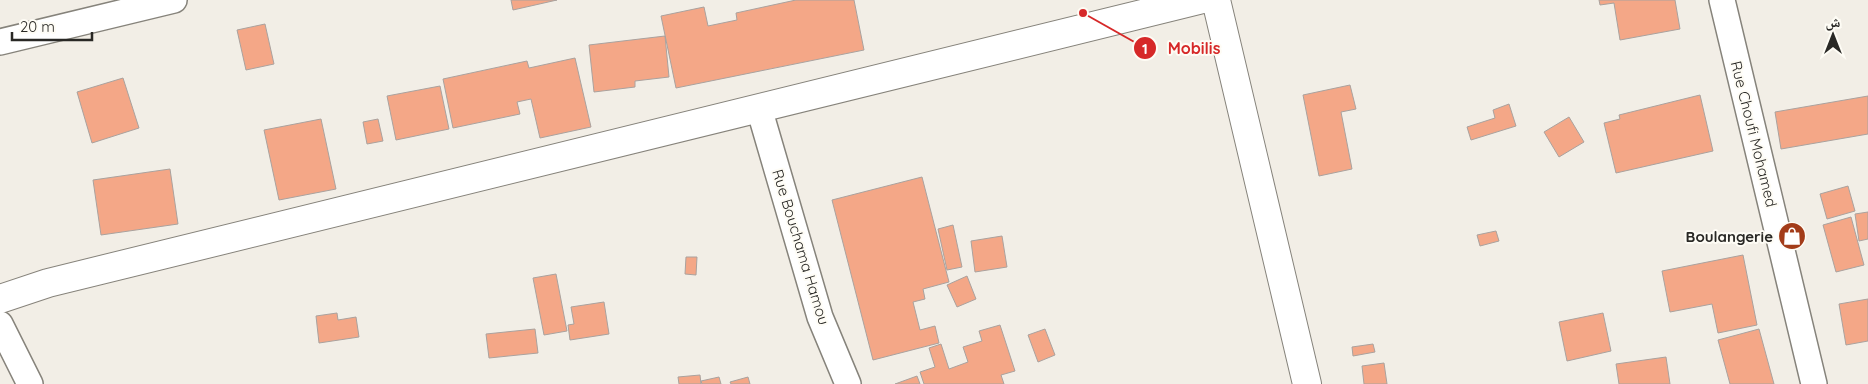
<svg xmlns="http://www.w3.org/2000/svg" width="1868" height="384" font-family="Quicksand,'Noto Naskh Arabic',sans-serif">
<rect width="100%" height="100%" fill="#f2eee6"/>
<path fill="#f4a787" stroke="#aaa29e" d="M511,0h46l-44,10z
M796,0h58l10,50 -188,38 -15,-72 43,-9 4,19 29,-6 -1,-7z
M1599,0h76l5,29 -60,11 -6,-37 -14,2z
M265,24l9,40 -28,6 -9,-40z
M665,36l4,41 -34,4v6l-41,5 -5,-47z
M575,58l16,69 -51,11 -9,-39 -14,3 3,12 -67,14 -10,-49 84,-18 2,7z
M123,78l16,50 -47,15 -15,-51z
M1350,85l6,24 -15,3 11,57 -33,7 -16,-81z
M440,86l9,43 -53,11 -9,-44z
M1700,95l13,56 -97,22 -12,-50 16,-4 -1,-4z
M1868,96v38l-87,15 -6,-37z
M1509,104l7,22 -45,14 -4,-13 28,-9 -2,-8z
M1569,117l15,25 -25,15 -15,-25z
M321,119l15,70 -57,11 -15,-70z
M378,119l5,22 -16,3 -4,-22z
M170,169l8,55 -77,11 -8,-55z
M922,177l27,105 -26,7 2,10 -12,3 7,28 15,-4 4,17 -66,17 -41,-160z
M1848,186l7,25 -28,8 -7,-25z
M1868,212v27l-9,2 -4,-27z
M1851,217l13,48 -28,7 -13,-47z
M953,225l9,42 -15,3 -9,-41z
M1496,231l3,10 -19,5 -3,-11z
M1002,236l5,31 -32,5 -4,-31z
M1743,255l14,70 -39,8 -6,-29 -42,8 -8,-41z
M686,257h11l-1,18 -11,-1z
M556,274l11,57 -23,4 -11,-57z
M967,276l9,23 -19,8 -10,-22z
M1868,299v42l-22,4 -7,-41z
M604,302l5,32 -39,6 -2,-15 6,-1 -3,-17z
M337,313l1,7 18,-3 3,20 -40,6 -3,-27z
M1603,313l8,38 -44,10 -8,-39z
M1000,325l15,46 -14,4 3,9h-80l-4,-12 15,-5 -6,-19 12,-4 8,25 19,-7 -5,-15 19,-6 -3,-10z
M535,329l3,24 -49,5 -3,-24z
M1045,329l10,26 -17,7 -10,-27z
M1759,329l15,55h-44l-12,-44z
M1373,344l2,8 -22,4 -1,-9z
M1666,357l4,27h-51l-3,-20z
M1384,363l3,21h-23l-2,-18z
M700,375l1,9h-22l-1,-7z
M917,376l3,8h-25z
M719,377l2,7h-19l-1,-3z
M748,377l2,7h-19l-1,-2z"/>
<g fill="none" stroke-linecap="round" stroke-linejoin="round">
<g stroke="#86837b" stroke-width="28">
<path id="street" d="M1722,0l92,384
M0,42l174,-42
M759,108l61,209 28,67
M0,324l30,60"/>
</g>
<g stroke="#86837b" stroke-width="30">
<path id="primary" d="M1216,0l91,384
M0,299l48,-16 1151,-283"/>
</g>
<use href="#street" stroke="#fff" stroke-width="25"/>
<use href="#primary" stroke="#fff" stroke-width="28"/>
</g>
<defs>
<g id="shop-disc" transform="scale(1.4375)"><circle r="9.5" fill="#a33c19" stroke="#fefcf5"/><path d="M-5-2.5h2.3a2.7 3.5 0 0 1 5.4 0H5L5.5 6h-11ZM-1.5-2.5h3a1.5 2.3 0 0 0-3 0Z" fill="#fff"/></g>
</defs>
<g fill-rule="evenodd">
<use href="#shop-disc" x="1792" y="236"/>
</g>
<g text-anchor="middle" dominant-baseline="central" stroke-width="4" stroke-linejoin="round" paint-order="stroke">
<g font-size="15" fill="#292825" stroke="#fefcf5">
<text transform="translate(1754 134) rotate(76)">Rue Choufi Mohamed</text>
<text transform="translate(801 247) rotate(73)">Rue Bouchama Hamou</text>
</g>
<g font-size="15" font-weight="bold" fill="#292825" stroke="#fefcf5" text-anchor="end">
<text x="1773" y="236">Boulangerie</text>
</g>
</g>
<path fill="none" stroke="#d62828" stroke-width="2" d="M1083 13L1145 48"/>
<g fill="#d62828" stroke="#fefcf5" stroke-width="2">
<circle cx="1083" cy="13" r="5"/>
<circle cx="1145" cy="48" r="12"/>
</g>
<g font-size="15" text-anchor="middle" font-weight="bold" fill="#fff">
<text x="1145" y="54">1</text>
</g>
<g font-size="16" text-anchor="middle" font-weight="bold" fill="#d62828" stroke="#fefcf5" stroke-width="4" stroke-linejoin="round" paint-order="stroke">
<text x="1194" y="54">Mobilis</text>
</g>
<g transform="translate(1833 35)" stroke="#fefcf5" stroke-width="4" paint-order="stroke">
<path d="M0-4L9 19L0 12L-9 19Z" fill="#292825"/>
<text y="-8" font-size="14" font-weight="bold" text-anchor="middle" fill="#292825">ش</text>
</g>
<path d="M12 32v8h80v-8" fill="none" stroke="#292825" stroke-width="2.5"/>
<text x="20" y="32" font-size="15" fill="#292825" stroke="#fefcf5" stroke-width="4" paint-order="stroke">20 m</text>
</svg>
